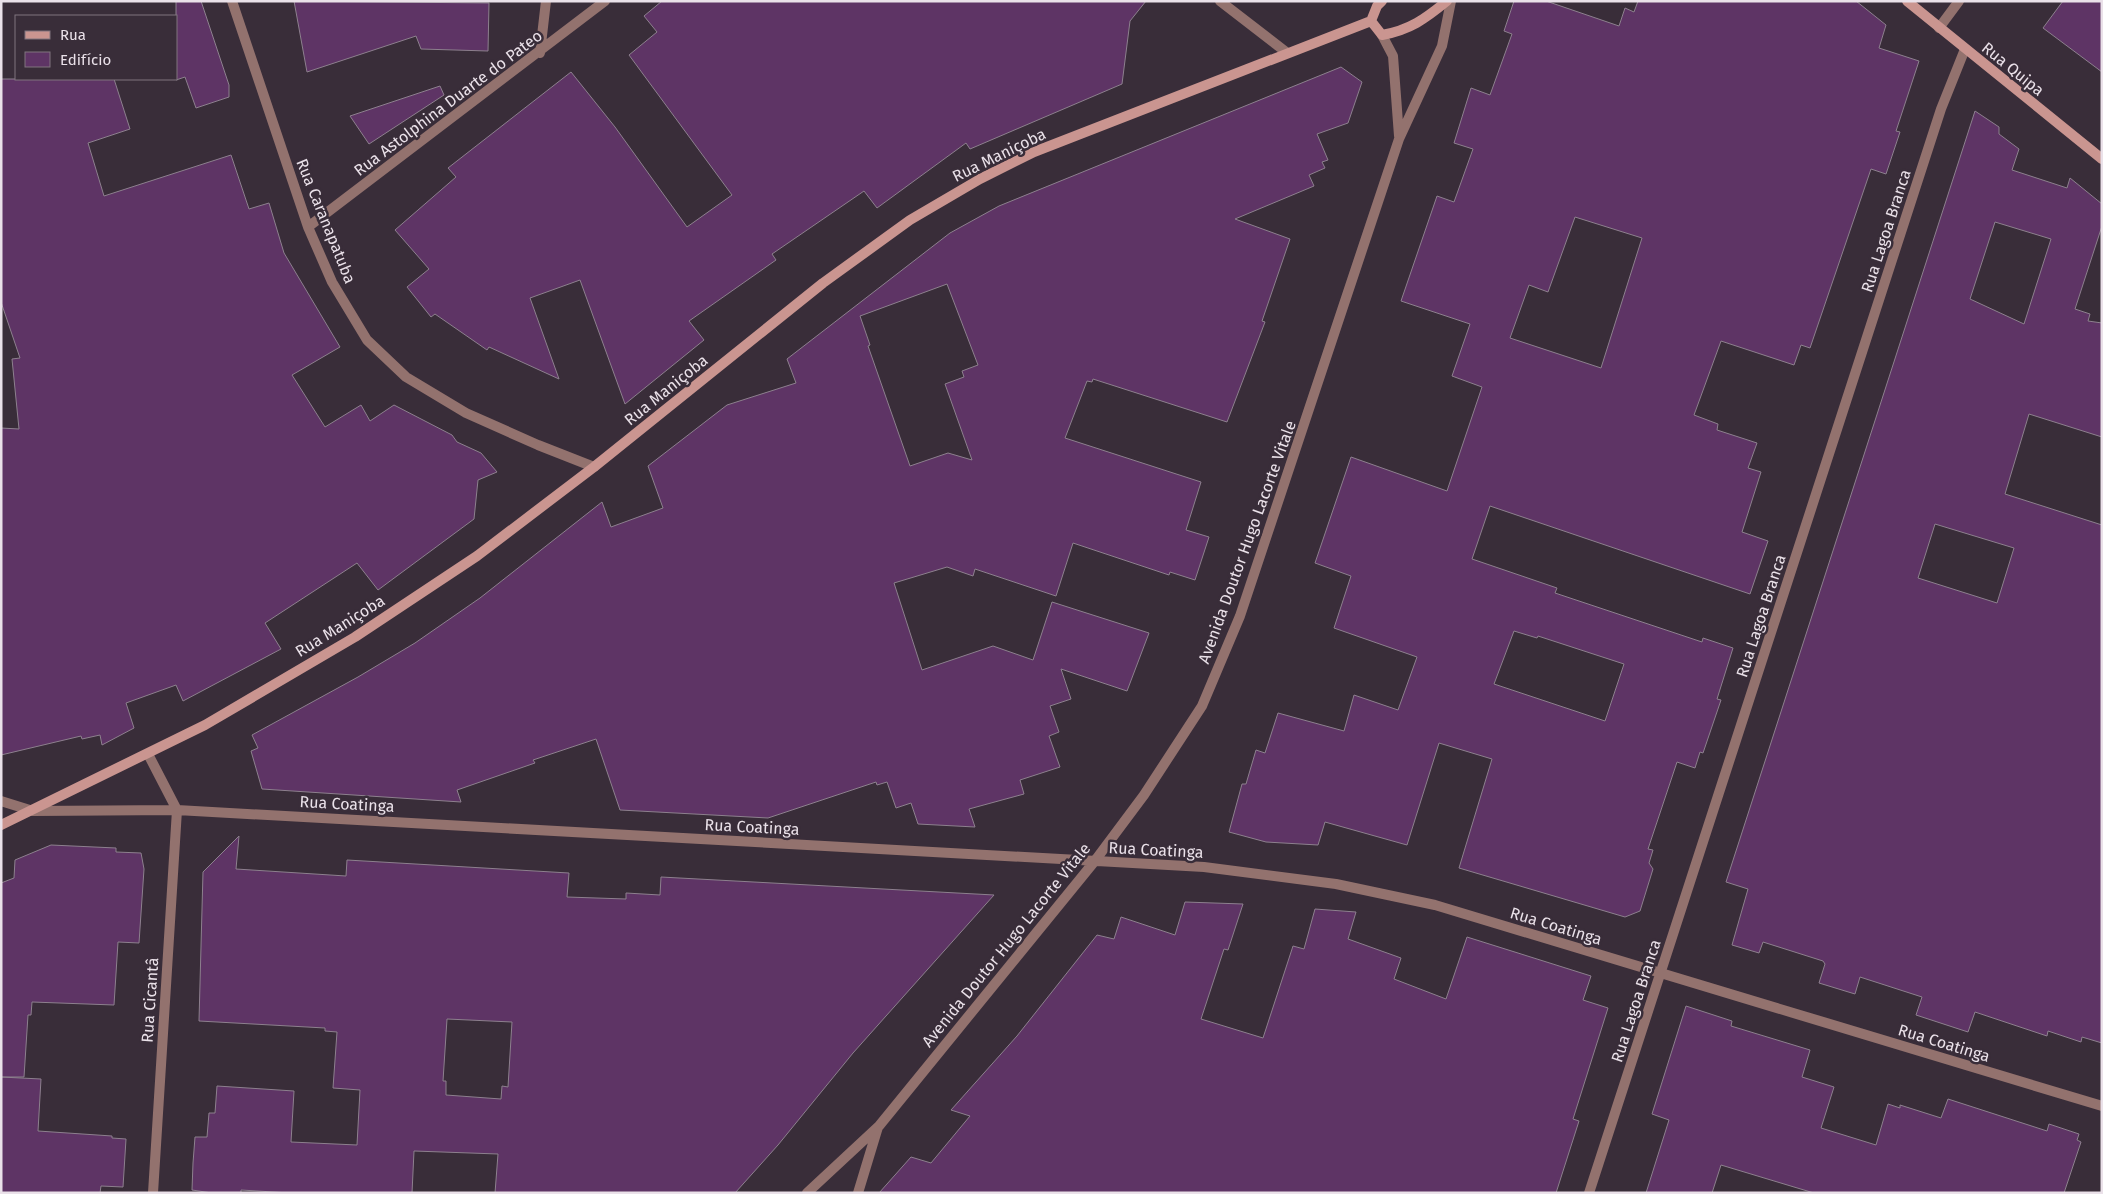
<svg xmlns="http://www.w3.org/2000/svg" width="2103" height="1194" font-family="'Fira Sans',sans-serif">
<rect width="100%" height="100%" fill="#392d39"/>
<path fill="#5e3465" stroke="#8d808e" fill-rule="evenodd" d="M176,1h25l28,84v12l-33,11 -11,-31 -9,3z
M294,1l195,2 -1,48 -67,-2 -5,-13 -109,36z
M662,1h484l-16,20 -8,63 -152,65 -4,-6 -89,65 -13,-17 -92,63 4,6 -87,61 15,19 -79,64 -45,-124 -50,18 29,81 -70,-32 -2,3 -52,-36 -4,3 -24,-30 22,-18 -34,-39 61,-53 -8,-9 123,-96 44,55 72,100 45,-32 -103,-140 28,-23 -13,-16z
M1514,1h32l73,25 6,-18 9,4 4,-11h218l30,24 -7,23 40,13 -23,70 4,1 -14,42 -15,-5 -61,179 -9,-3 -7,20 -73,-24 -27,74 24,9 -1,6 40,13 -9,25 13,4 -19,60 26,9 -18,53 -260,-88 -18,53 85,29 -2,5 147,49 1,-4 30,10 -16,51 4,1 -18,53 -3,-1 -5,16 -18,-6 -29,87 5,1 -4,13 4,6 -13,42 -15,6 -166,-49 33,-109 -53,-16 -32,102 -82,-23 -7,23 -52,-3 -37,-10 13,-48h4l10,-34 9,3 13,-40 66,18 10,-36 44,15 19,-53 -83,-29 17,-52 -36,-13 36,-106 96,34 35,-104 -30,-11 18,-52 -69,-23 36,-105 17,6 19,-53 -19,-6 17,-55 19,7 22,-61 -8,-3zM1575,217l67,21 -41,130 -91,-30 19,-53 19,7zM1514,631l23,7 1,-2 86,28 -19,57 -111,-37z
M2063,1h39v71l-59,-44z
M1341,67l21,15 -14,41 -31,11 11,26 -6,2 3,6 -16,7 5,11 -79,33 55,20 -28,82 3,1 -38,100 -134,-43 -1,3 -5,-1 -22,57 136,44 -15,48 23,7 -14,43 -25,-8 -1,3 -96,-32 -17,53 -81,-27 -2,7 -26,-9 -53,16 28,87 71,-24 40,14 19,-58 97,31 -22,58 -66,-22 10,30 -21,7 9,26 -10,4 11,31 -40,13 4,14 -55,15 6,18 -57,-3 -7,-21 -15,5 -9,-26 -10,3 -1,-3 -108,36 -148,-8 -24,-71 -63,21 2,3 -78,27 4,12 -199,-13 -11,-38 7,-3 -6,-13 106,-58 57,-34 65,-45 122,-96 9,25 52,-19 -15,-42 79,-61 69,-22 -9,-24 163,-126 49,-27zM947,284l31,81 -16,6 2,6 -19,7 27,76 -24,-7 -38,13 -42,-120 2,-1 -10,-29z
M1,79h113l16,50 -42,14 16,53 127,-41 18,54 20,-6 15,50 56,94 -48,28 33,52 36,-22 9,16 24,-16 58,30 5,7 24,11 16,19 -19,8 -4,39 -96,71 -21,-27 -92,60 16,26 -98,52 -7,-16 -50,18 8,25 -32,17 -2,-10 -18,4 -1,-3 -80,19v-327l18,1 -7,-70 8,-1 -19,-56z
M440,86l4,9 -75,49 -19,-28z
M1975,111l24,16v7l20,15 -7,21 55,18 3,-10 32,26v22l-27,83 15,5 -2,7 14,2v114l-73,-23 -24,80 97,31v518l-20,-6 -1,5 -33,-11 -1,5 -72,-24 -7,20 -52,-17 6,-18 -62,-20 -5,17 -36,-11 6,-19 -2,-3 -60,-19 -4,11 -27,-8 16,-56 -22,-7zM1995,222l56,17 -27,85 -54,-25zM1935,524l79,24 -17,55 -79,-25z
M239,836l-3,33 110,7 1,-16 222,13 -2,24 59,2v-6l34,2 1,-18 333,18 -141,158 -75,92 -43,48h-240l3,-39 -84,-3 -2,42h-122l-49,-3v3h-29l-20,-3 1,-27 2,-26h12l2,-24h6l2,-27 77,5 -3,51 66,3 3,-55 -27,-2 4,-56 -12,-1v-3l-126,-7 4,-149zM447,1019l65,3 -4,65 -6,-1 -1,13 -55,-4v-14h-3z
M51,845l65,3v4l25,1 3,16 -5,74 -21,-1 -4,63 -82,-3 -1,13h-3l-4,62h-23v-194l13,-5 1,-18z
M1185,902l58,2 -15,46 -4,-1 -23,70 62,19 30,-92 11,3 11,-40 41,3 -8,27 53,19 -7,21 52,20 21,-62 124,39 -8,24 25,8 -35,111 6,2 -23,72h-677l32,-36 20,6 39,-47 -19,-6 66,-74 80,-101 17,4 7,-22 54,18z
M1686,1006l46,15 -1,5 79,24 -8,27 32,10 -13,41 55,17 12,-41 12,4v-3l41,13 7,-19 99,32 2,-7 30,10 -2,6 4,2 -17,51h-250l-93,-28 -9,28h-66l23,-73 -17,-6z
M1,1077l40,2 -3,52 74,5v2l14,1 -3,48 -22,-1 -1,7h-99z"/>
<g fill="none" stroke-linecap="round" stroke-linejoin="round">
<path stroke="#93726e" stroke-width="10" d="M232,1l76,226 24,55 35,58 39,37 60,36 72,32 56,22
M1220,1l66,51
M1939,28l20,-27
M1382,35l11,21 6,80
M540,53l6,-52
M308,227l297,-226
M148,754l29,56
M1,801l32,10 144,-1 1027,57 132,17 99,21 667,201
M153,1193l24,-383
M807,1193l72,-67 215,-264 50,-67 58,-89 38,-90 159,-477 43,-93 9,-45
M858,1193l20,-66
M1589,1193l352,-1084 24,-60"/>
<path stroke="#ca9590" stroke-width="10" d="M1382,1l-5,5 -6,15 11,14c28,-5 43,-16 65,-34
M1907,1l195,158
M1,825l204,-100 150,-88 122,-81 117,-89 229,-184 87,-63 70,-41 54,-27 337,-131"/>
</g>
<g text-anchor="middle" dominant-baseline="central" stroke-width="5" stroke-linejoin="round" paint-order="stroke">
<g font-size="16" fill="#eae1e9" stroke="#392d39">
<text transform="translate(2013 69) rotate(39)">Rua Quipa</text>
<text transform="translate(448 103) rotate(-37)">Rua Astolphina Duarte do Pateo</text>
<text transform="translate(999 155) rotate(-26)">Rua Maniçoba</text>
<text transform="translate(326 221) rotate(68)">Rua Caranapatuba</text>
<text transform="translate(1886 231) rotate(-72)">Rua Lagoa Branca</text>
<text transform="translate(666 390) rotate(-39)">Rua Maniçoba</text>
<text transform="translate(1247 542) rotate(-70)">Avenida Doutor Hugo Lacorte Vitale</text>
<text transform="translate(1761 616) rotate(-72)">Rua Lagoa Branca</text>
<text transform="translate(340 626) rotate(-32)">Rua Maniçoba</text>
<text transform="translate(347 804) rotate(3)">Rua Coatinga</text>
<text transform="translate(752 827) rotate(3)">Rua Coatinga</text>
<text transform="translate(1156 850) rotate(3)">Rua Coatinga</text>
<text transform="translate(1556 926) rotate(17)">Rua Coatinga</text>
<text transform="translate(1006 945) rotate(-51)">Avenida Doutor Hugo Lacorte Vitale</text>
<text transform="translate(150 1000) rotate(-86)">Rua Cicantâ</text>
<text transform="translate(1636 1001) rotate(-72)">Rua Lagoa Branca</text>
<text transform="translate(1944 1043) rotate(17)">Rua Coatinga</text>
</g>
</g>
<rect width="2103" height="1194" fill="none" stroke="#eae1e9" stroke-width="5"/>
<rect x="15" y="15" width="162" height="65" fill="#392d39" stroke="#80757f"/>
<rect x="25" y="31" width="25" height="8" fill="#ca9590" stroke="#80757f"/>
<text x="60" y="40" font-size="15" fill="#eae1e9">Rua</text>
<rect x="25" y="52" width="25" height="15" fill="#5e3465" stroke="#80757f"/>
<text x="60" y="65" font-size="15" fill="#eae1e9">Edifício</text>
</svg>
